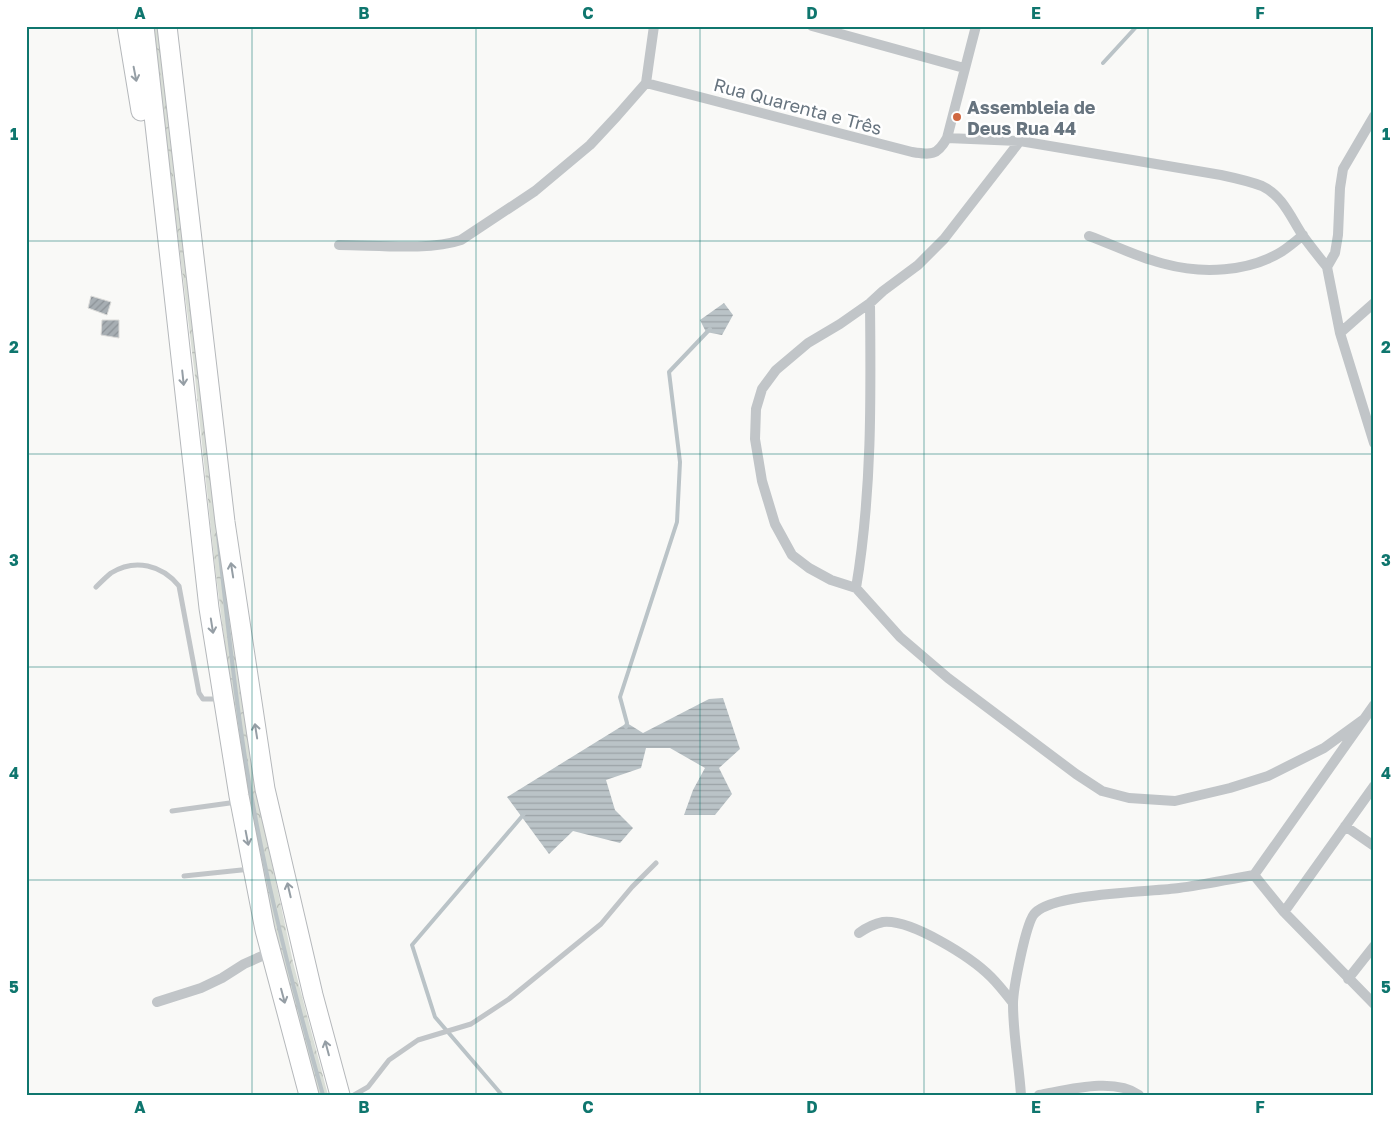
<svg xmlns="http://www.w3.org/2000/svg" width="1400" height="1121" font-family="'Golos Text',sans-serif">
<defs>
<pattern id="forest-crowns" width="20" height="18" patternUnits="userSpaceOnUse" patternTransform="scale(1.25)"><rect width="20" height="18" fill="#d9ded7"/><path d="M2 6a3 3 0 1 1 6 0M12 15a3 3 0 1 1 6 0" fill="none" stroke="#b4b9b4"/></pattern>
<pattern id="water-rules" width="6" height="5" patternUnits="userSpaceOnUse" patternTransform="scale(1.25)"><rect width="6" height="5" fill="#bac3c7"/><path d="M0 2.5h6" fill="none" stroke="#9ba3a7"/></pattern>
<pattern id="building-hatch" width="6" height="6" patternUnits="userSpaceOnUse" patternTransform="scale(1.25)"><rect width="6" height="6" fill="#a7aeb3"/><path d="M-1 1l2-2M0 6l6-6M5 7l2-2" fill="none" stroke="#8c9297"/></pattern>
</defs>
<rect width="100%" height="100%" fill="#f9f9f7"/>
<path fill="url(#forest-crowns)" d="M152,26h13l89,743 17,90 22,103 35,133h-11l-38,-135 -23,-111 -28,-180 -13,-102 -21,-199z"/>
<path fill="url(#water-rules)" d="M724,303l9,12 -11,20 -16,-3 -6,-12z
M723,698l17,51 -21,19 13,26 -17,21h-31l9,-25 12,-22 -35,-20h-24l-5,20 -35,12 9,30 18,18 -13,15 -47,-12 -24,23 -42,-57 120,-74 16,10 66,-34z"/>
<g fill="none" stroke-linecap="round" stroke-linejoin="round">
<path stroke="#bac3c7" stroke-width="4" d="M1103,63l34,-37
M218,535c8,77 16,153 28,229 18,112 46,222 77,331
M626,727l1,-4 -7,-26 57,-175 3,-60 -11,-90 41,-43
M502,1095l-67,-78 -23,-72 112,-131"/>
</g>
<path fill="url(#building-hatch)" stroke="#dbdbd9" d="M91,296l20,6 -4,13 -19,-7z
M102,320h17v18l-18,-3z"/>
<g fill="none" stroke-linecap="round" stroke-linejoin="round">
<g stroke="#b5b8bb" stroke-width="21">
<path id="highway" d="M127,26l14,85
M144,26l65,582 30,188 26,134 44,165
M167,26l58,496 40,267 48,206 27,100"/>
</g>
<path stroke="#c1c5c8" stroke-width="5" d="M96,587c5,-5 10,-10 15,-14 24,-15 51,-8 68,13l20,107 4,6h17
M172,811l65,-9
M184,876l67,-7
M354,1095l14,-8 21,-27 29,-20 53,-16 38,-25 92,-75 31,-37 24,-24"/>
<path stroke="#c1c5c8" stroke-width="10" d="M812,26l152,42
M646,83l266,69c19,3 25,4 35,-14l29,-112
M1374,116l-31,53 -3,19 -2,47 -3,18 -8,14 13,66 34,110
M947,138l73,3 201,34c14,3 28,6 41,11 21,10 29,32 41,50 8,11 16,21 24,31
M1020,141l-76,98 -26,26 -35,26 -13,12 -30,21 -32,19 -32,27 -14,19 -6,20 -1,30 7,42 13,43 17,31 17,13 22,12 25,8 44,49 48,41 128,96 26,17 27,7 46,3 55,-13 38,-12 56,-28 40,-29
M1089,236c25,9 50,22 76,28 37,10 83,8 116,-12 8,-5 15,-11 22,-17
M339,245c36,0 90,6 122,-5l74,-49 55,-46 27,-29 29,-33 8,-57
M1340,333l34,-30
M856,588c16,-95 15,-190 14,-285
M1374,705l-120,170 30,37 90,92
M1345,826l29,20
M1284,912l90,-126
M859,933c7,-5 14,-9 24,-11 28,-3 88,35 108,55 8,8 15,17 22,26
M1348,979l26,-33
M157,1002l44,-14 21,-10 22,-14 27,-12
M1021,1095c-2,-30 -8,-61 -8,-91 0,-14 13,-83 22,-91 19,-20 115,-21 144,-25 25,-3 50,-9 75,-13
M1039,1095c29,-5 75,-18 100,0"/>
<use href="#highway" stroke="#fff" stroke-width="19"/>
</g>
<defs><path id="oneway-shaft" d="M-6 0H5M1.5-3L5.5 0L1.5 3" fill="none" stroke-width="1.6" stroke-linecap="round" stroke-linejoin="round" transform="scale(1.25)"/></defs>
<g stroke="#959ea5">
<use href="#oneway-shaft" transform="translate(135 74) rotate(79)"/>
<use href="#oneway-shaft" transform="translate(183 378) rotate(84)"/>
<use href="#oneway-shaft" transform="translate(232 570) rotate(-99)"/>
<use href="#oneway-shaft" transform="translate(212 626) rotate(81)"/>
<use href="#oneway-shaft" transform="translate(256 731) rotate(-99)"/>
<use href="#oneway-shaft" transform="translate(247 838) rotate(79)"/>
<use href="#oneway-shaft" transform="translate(289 890) rotate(-103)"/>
<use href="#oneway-shaft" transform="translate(283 996) rotate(75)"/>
<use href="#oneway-shaft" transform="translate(327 1048) rotate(-105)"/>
</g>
<path fill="none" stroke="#0f766e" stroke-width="1" stroke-opacity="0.55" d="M252,26v1069M476,26v1069M700,26v1069M924,26v1069M1148,26v1069M26,241h1348M26,454h1348M26,667h1348M26,880h1348"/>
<circle fill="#d06740" stroke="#fff" stroke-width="2" cx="957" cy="117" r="5"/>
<g text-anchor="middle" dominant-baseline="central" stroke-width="5" stroke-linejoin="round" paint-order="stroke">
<g font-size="18" fill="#67747f" stroke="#fff">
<text transform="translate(798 106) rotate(15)">Rua Quarenta e Três</text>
</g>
<g font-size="18" font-weight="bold" fill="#67747f" stroke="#fff" text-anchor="start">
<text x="967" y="107">Assembleia de<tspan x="967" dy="21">Deus Rua 44</tspan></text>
</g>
</g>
<rect width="1400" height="1121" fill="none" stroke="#ffffff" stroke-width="55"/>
<rect x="28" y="28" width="1344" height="1066" fill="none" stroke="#0f766e" stroke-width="2"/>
<g font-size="16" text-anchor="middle" font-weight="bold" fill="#0f766e">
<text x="140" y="19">A</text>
<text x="364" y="19">B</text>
<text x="588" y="19">C</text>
<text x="812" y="19">D</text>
<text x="1036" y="19">E</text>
<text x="1260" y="19">F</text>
<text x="14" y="140">1</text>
<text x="1386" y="140">1</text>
<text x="14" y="353">2</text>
<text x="1386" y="353">2</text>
<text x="14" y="566">3</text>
<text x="1386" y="566">3</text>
<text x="14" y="779">4</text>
<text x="1386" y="779">4</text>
<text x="14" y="993">5</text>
<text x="1386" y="993">5</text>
<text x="140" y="1113">A</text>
<text x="364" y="1113">B</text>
<text x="588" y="1113">C</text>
<text x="812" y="1113">D</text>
<text x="1036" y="1113">E</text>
<text x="1260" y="1113">F</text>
</g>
</svg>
